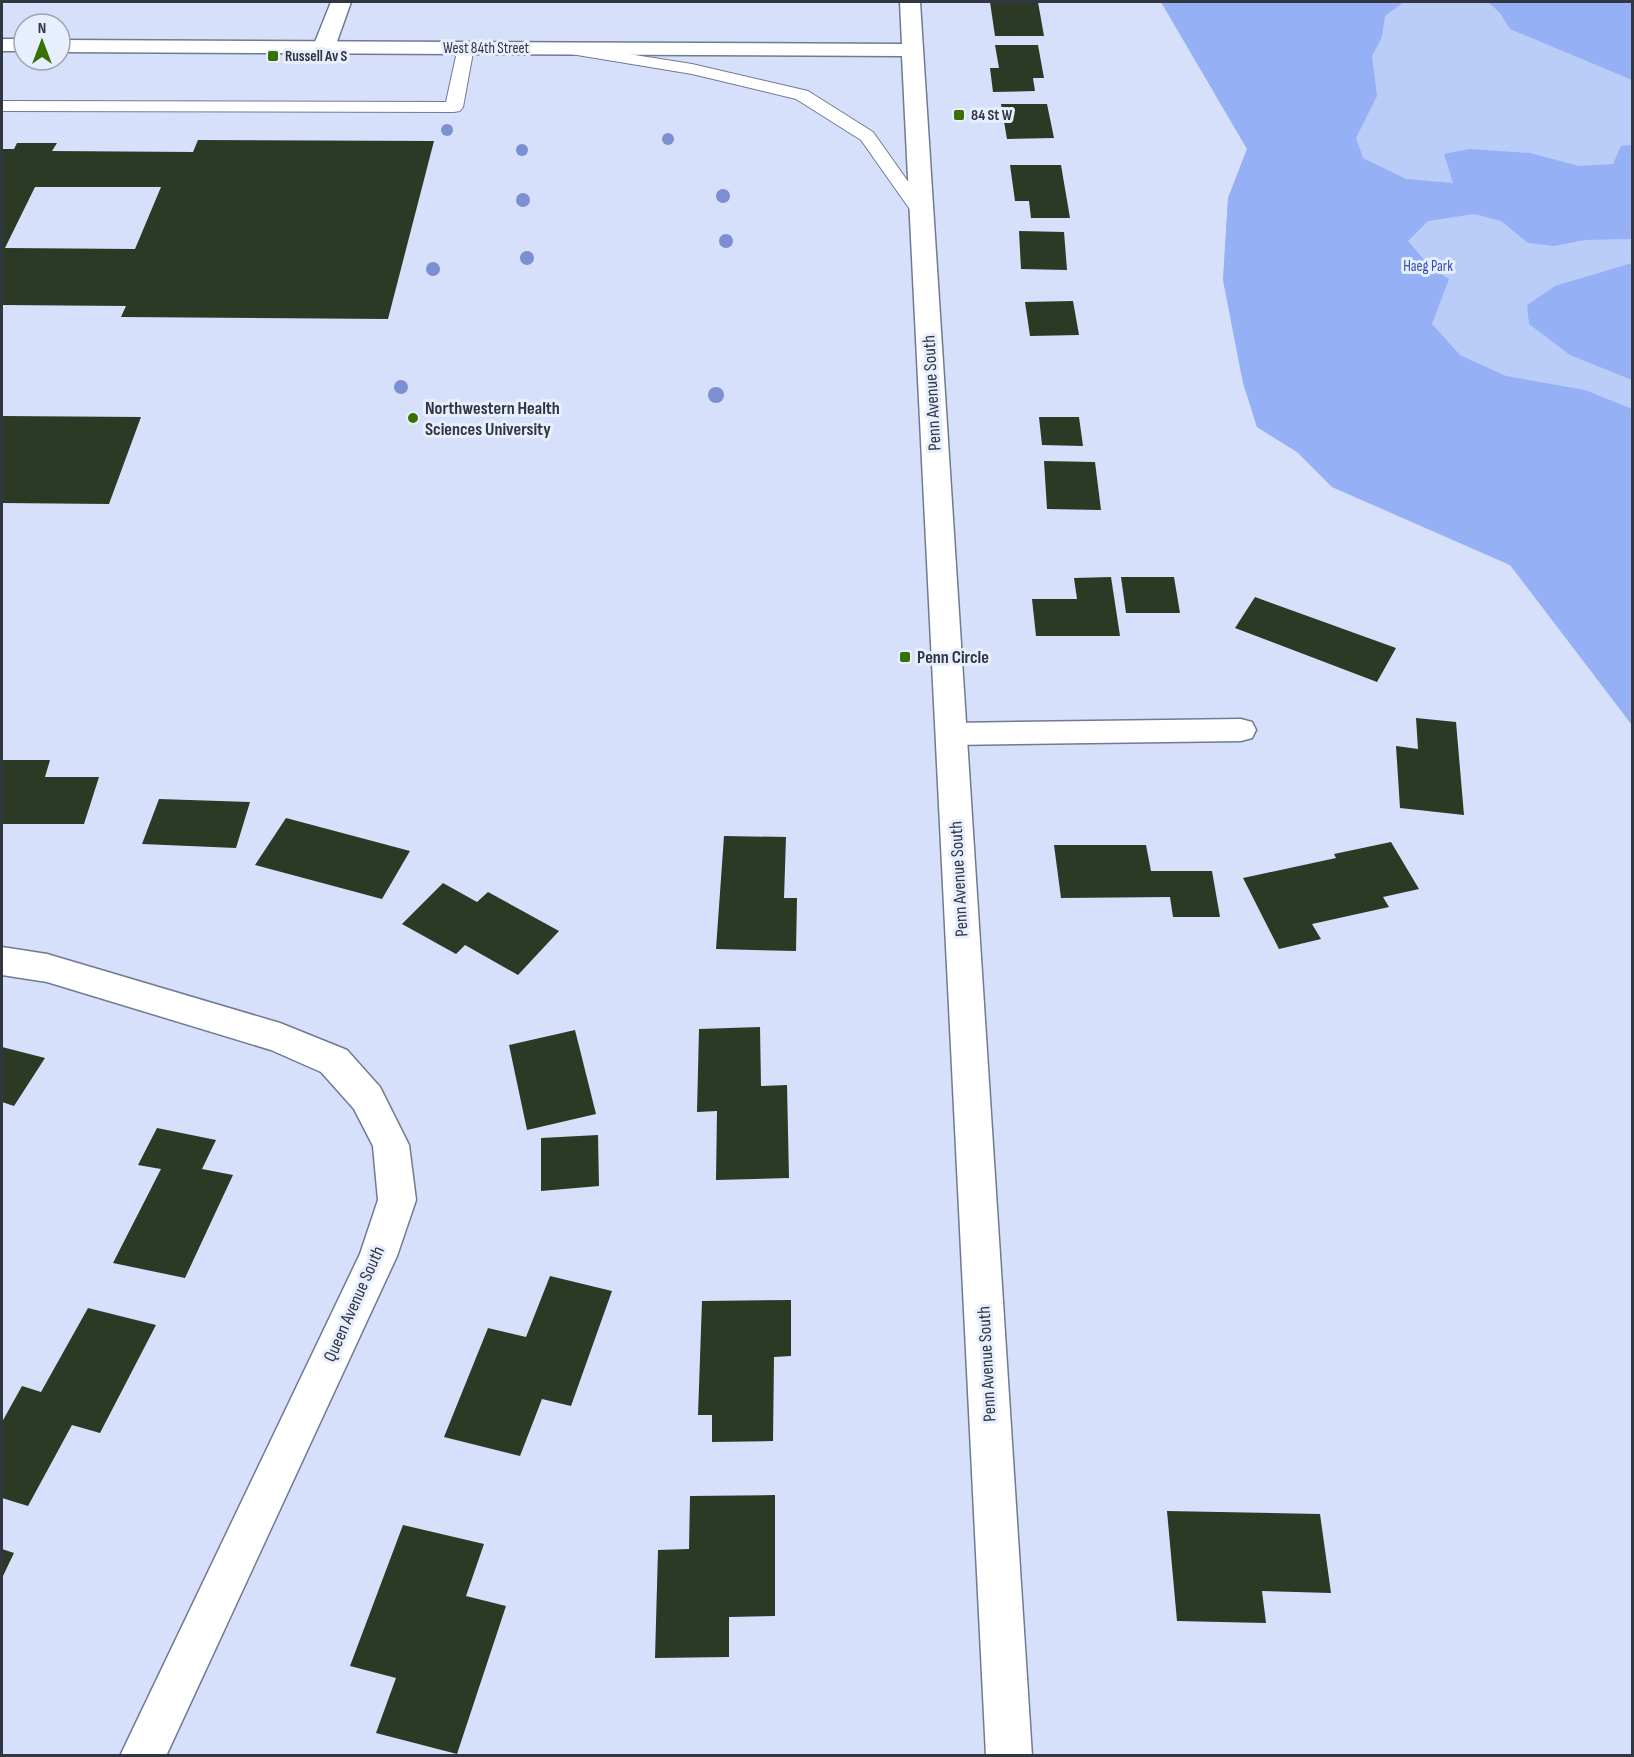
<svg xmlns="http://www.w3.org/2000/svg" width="1634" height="1757" font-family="'Sofia Sans Condensed',sans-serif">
<rect width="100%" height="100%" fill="#d6e0fb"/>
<path fill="#baccf8" d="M1161,2h471v723l-122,-160 -178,-78 -35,-35 -40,-25 -14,-44 -20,-103 5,-82 19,-49z"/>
<path fill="#96b0f5" d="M1161,2h243l-19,14 -3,21 -10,19 5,40 -21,42 7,20 43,21 47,4 -9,-29 25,-5 61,4 49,13 34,-2 8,-18 11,-1v94l-47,1 -31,6 -26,-3 -27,-22 -27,-7 -46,7 -20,20 23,27 18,11 -17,45 28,31 46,21 79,14 47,19v316l-122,-160 -178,-78 -35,-35 -40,-25 -14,-44 -20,-103 5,-82 19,-49z
M1488,2h144v78l-122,-51 -10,-16z
M1632,263v117l-62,-25 -41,-31 -2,-19 28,-19z"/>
<path fill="#2c3925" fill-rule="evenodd" d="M990,2h48l6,34h-49z
M995,45h43l6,33h-11l2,13 -42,1 -3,-24h9z
M1001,104h46l7,34 -47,1z
M198,140l236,1 -46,178 -267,-2 5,-11 -124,-1v-156h12l3,-6h40l-5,8 141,1zM35,187h126l-26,62 -130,-1z
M1010,165h51l9,53h-39l-2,-17h-14z
M1019,231l45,1 3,38 -46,-1z
M1073,301l6,34 -49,1 -5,-34z
M2,416l139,1 -32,87 -107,-1z
M1039,417h40l4,29 -41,-1z
M1044,461l51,1 6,48 -54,-1z
M1111,577l9,59h-84l-4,-37h45l-3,-21z
M1121,577h53l6,36h-54z
M1255,597l141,51 -19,34 -142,-54z
M1416,718l40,4 8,93 -64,-7 -4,-62 22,3z
M2,760h48l-5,17h54l-15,47h-82z
M159,799l91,3 -14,46 -94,-4z
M286,818l124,33 -28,48 -127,-34z
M724,836l62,1 -2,61h13l-1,53 -80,-2z
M1391,842l28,47 -36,8 6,10 -77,17 9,15 -42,10 -36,-71 93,-20 -2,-4z
M1054,845h92l5,26h61l8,46h-47l-3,-20 -109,1z
M443,883l34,19 11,-10 71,39 -41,44 -53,-30 -9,9 -54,-30z
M760,1027l1,59 26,-1 2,93 -73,2 1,-69 -20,1 2,-83z
M575,1030l21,84 -69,16 -18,-85z
M2,1047l43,11 -31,48 -12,-4z
M157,1128l59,12 -14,29 31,6 -48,103 -72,-15 48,-94 -23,-4z
M598,1135l1,51 -58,5v-53z
M550,1276l62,15 -41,115 -29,-7 -22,57 -76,-19 44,-109 38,9z
M791,1300v56l-17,1 -1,84 -61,1v-27h-14l4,-114z
M88,1308l68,17 -56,108 -28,-8 -44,81 -26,-8v-76l20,-36 19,6z
M775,1495v121l-46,1v40l-74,1 3,-108 31,-1 1,-53z
M1167,1511l153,3 11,79 -69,-2 4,32 -89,-2z
M403,1525l81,19 -18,52 40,10 -49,148 -81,-21 20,-55 -46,-12z
M2,1549l12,4 -12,25z"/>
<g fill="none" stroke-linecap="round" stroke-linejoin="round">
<g stroke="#707a91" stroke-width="2">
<path id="lane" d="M466,42l8,5 -11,60 -3,4 -6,1 -452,-1v-10l444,1 12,-55z
M565,44l127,20 116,27 65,41 58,82 -3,4h-12l-55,-78 -65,-41 -104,-25 -133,-22 -2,-3z"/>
</g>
<g stroke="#707a91" stroke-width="3">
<path id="street" d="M331,2h20l-16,45 -3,5 -8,1 -8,-1 -3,-5z
M1241,719l11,3 4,8 -4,8 -11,3 -290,4 -11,-3 -4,-8 4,-8 11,-3z
M2,947l45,7 233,69 67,27 33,37 29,58 7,55 -19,56 -231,500h-46l240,-502 18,-54 -5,-54 -19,-37 -33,-37 -50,-22 -224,-68 -45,-7z"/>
</g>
<g stroke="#707a91" stroke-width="3">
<path id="secondary" d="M900,2h20l112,1754h-46l-84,-1700 -842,-4v-12l842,4z
M2,39h22v12h-22z"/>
</g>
<use href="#lane" fill="#fff" fill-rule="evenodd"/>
<use href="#street" fill="#fff" fill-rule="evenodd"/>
<use href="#secondary" fill="#fff" fill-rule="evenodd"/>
</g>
<g fill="#7c8fd1">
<circle cx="447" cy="130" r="6"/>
<circle cx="668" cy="139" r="6"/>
<circle cx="522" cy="150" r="6"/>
<circle cx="723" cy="196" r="7"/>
<circle cx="523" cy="200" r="7"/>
<circle cx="726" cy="241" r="7"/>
<circle cx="527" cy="258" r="7"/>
<circle cx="433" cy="269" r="7"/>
<circle cx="401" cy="387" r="7"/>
<circle cx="716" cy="395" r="8"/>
</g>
<g fill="#377100" stroke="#e7eefe" stroke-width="2">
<rect x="267" y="50" width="12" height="12" rx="3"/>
<rect x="953" y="109" width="12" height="12" rx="3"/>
<circle cx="413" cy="418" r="6"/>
<rect x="899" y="651" width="12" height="12" rx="3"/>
</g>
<g text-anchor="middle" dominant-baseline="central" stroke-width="6" stroke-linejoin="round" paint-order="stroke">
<g font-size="15" fill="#313640" stroke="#e7eefe">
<text x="486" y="48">West 84th Street</text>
</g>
<g font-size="15" font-weight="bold" fill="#313640" stroke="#e7eefe" text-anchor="start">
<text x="285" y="56">Russell Av S</text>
<text x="971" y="115">84 St W</text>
</g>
<g font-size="15" fill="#324daf" stroke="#e7eefe">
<text x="1428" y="266">Haeg Park</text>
</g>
<g font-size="18" fill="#313640" stroke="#e7eefe">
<text transform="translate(932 393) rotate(-93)">Penn Avenue South</text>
<text transform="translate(959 879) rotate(-93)">Penn Avenue South</text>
<text transform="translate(354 1304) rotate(-66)">Queen Avenue South</text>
<text transform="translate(987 1364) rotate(-93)">Penn Avenue South</text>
</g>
<g font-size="18" font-weight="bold" fill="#313640" stroke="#e7eefe" text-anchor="start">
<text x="425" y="408">Northwestern Health<tspan x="425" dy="21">Sciences University</tspan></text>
<text x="917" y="657">Penn Circle</text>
</g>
</g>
<rect width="1634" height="1757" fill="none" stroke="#313640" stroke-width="6"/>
<g transform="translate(42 42)"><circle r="28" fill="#e7eefe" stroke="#9ea4b2" stroke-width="1.5"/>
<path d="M0-4.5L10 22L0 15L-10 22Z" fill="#377100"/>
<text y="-9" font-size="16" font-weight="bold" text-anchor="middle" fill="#313640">N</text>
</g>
</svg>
